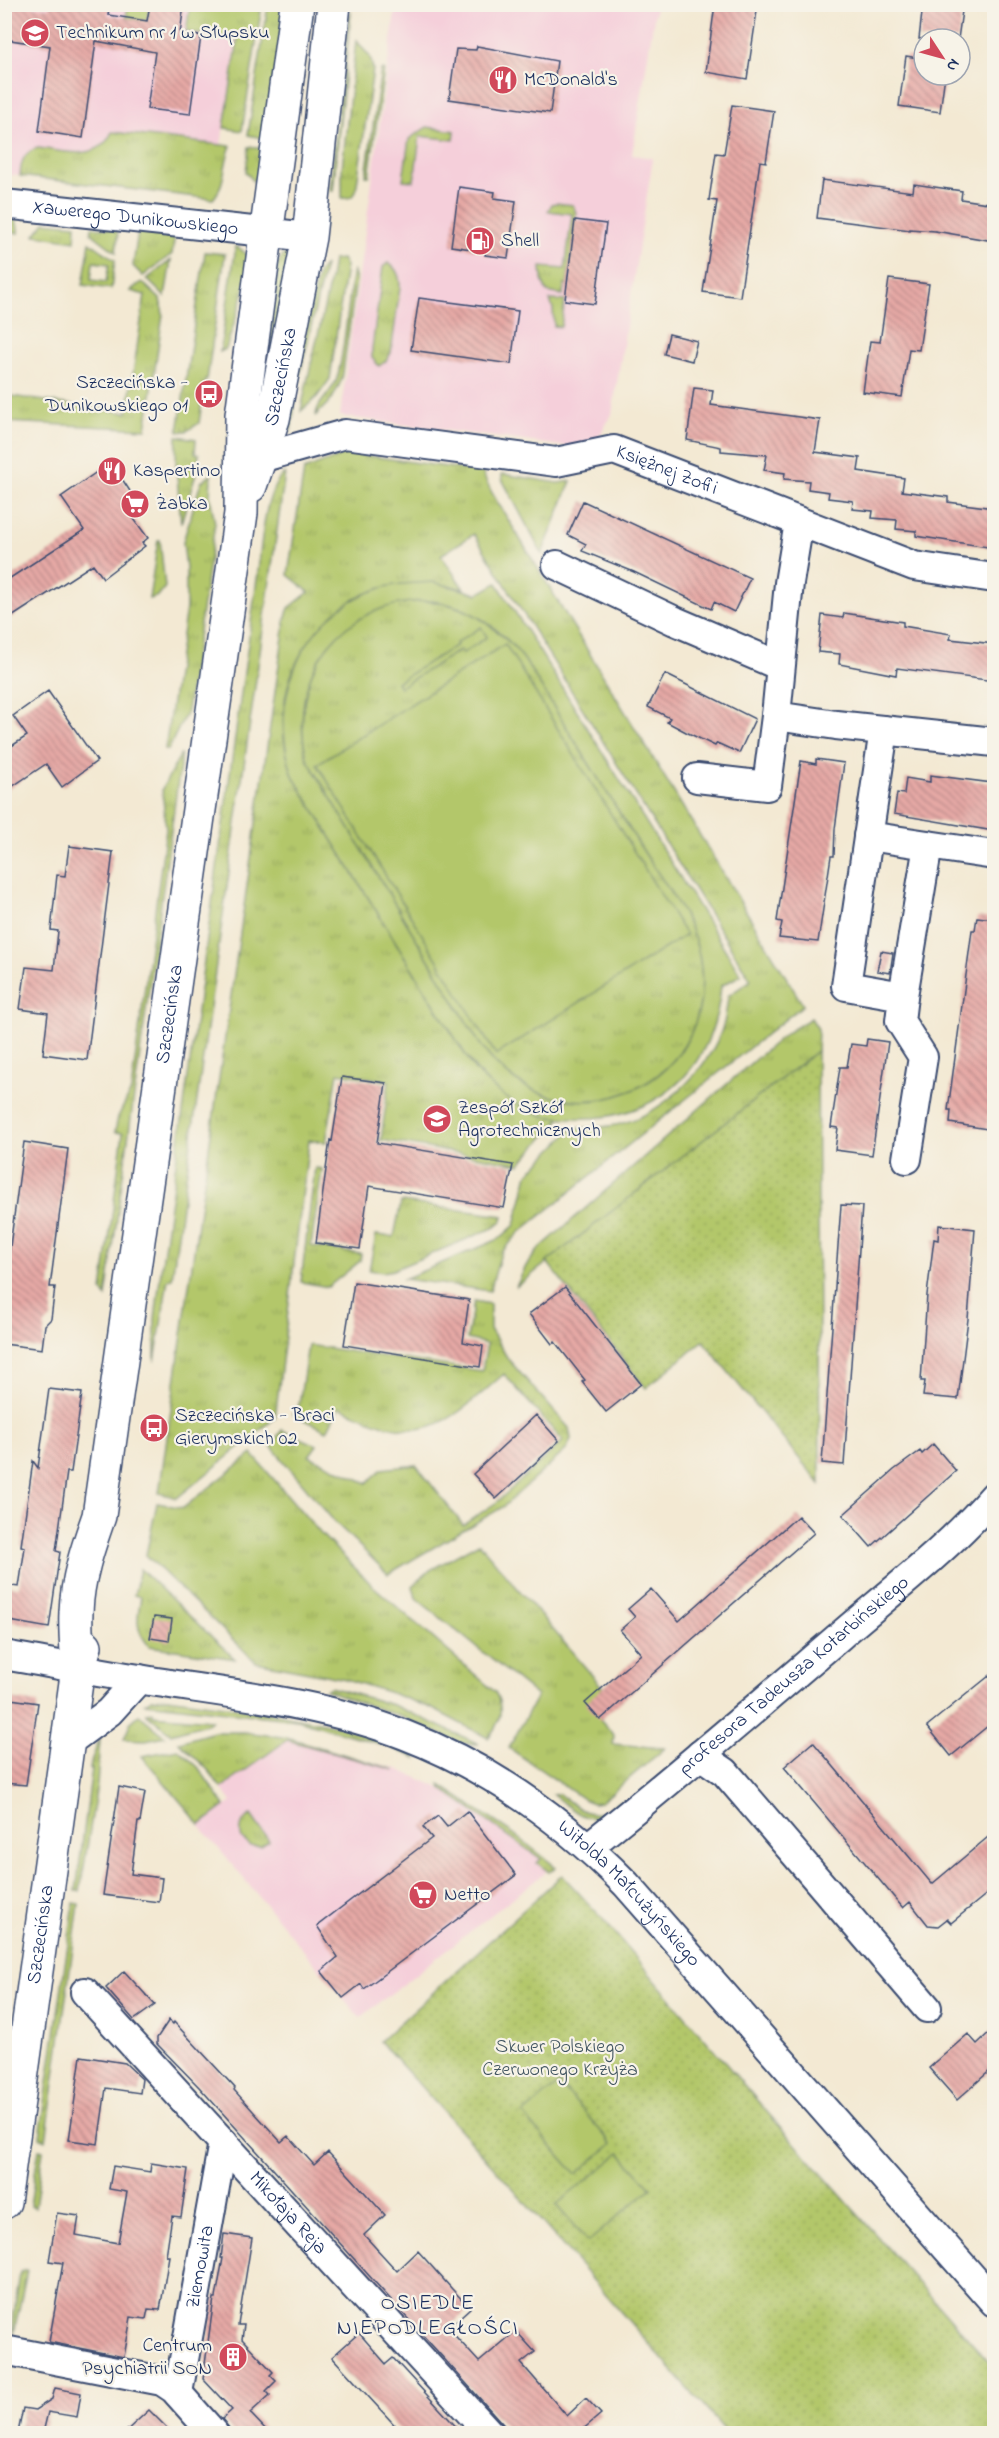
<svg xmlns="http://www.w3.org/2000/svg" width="999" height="2438" font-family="'Indie Flower',sans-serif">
<defs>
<pattern id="grass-tufts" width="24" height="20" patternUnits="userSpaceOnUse" patternTransform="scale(1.5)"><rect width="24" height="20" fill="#b3c76a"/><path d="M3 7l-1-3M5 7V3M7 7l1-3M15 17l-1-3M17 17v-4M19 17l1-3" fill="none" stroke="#99ab5e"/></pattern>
<pattern id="park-dots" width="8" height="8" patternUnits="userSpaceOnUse" patternTransform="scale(1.5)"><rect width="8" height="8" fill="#b3c76a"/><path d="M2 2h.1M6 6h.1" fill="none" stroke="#99ab5e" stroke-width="1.8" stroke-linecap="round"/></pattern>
<pattern id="building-back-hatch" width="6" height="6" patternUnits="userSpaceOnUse" patternTransform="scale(1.5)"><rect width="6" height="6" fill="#e6a9a5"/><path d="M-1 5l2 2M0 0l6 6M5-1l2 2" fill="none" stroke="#ba8a8a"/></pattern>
</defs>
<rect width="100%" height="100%" fill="#f7f3e8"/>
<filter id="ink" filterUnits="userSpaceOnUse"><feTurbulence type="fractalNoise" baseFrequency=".0167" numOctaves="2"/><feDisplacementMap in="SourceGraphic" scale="12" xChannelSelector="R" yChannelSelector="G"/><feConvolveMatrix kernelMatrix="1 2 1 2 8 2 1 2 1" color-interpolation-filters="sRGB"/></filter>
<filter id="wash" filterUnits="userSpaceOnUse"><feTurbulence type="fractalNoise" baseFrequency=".008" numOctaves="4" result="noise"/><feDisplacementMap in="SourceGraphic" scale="24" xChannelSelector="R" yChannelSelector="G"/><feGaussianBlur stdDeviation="1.35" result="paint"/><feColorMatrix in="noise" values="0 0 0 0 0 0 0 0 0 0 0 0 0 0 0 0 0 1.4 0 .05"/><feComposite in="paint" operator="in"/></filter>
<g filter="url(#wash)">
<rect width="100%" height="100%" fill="#f3e9d3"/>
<path fill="#f5cfda" d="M5,5h237l-29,194 -208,-25z
M396,5h260l-24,150 21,3 -41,256 -12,21 -16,14 -244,-33z
M287,1740l108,28 47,21 100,70 9,9 -191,150 -161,-193 32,-23 -10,-14z"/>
<path fill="url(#grass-tufts)" stroke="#677b64" stroke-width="1.5" fill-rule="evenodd" d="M128,5h22l-3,16 -21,-3z
M190,5h72l-20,126 -18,-3 14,-88 -52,-8z
M268,5h17l-18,129 -5,4 -14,-3z
M351,13l-18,178h-3l19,-176z
M356,40l14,17 3,12 -17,122c-3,6 -7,8 -14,7v-30z
M381,70h3l-15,106h-3z
M427,127l28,4 -1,9 -34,-4 -6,45 -11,-1 6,-41z
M112,132l119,14c-8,17 -5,39 -18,53l-193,-23c1,-14 3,-24 18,-28 27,3 60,15 74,-16z
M249,147l16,2 -4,32h-8l-7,-9z
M556,203l17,2 3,8 -9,72h-3l-1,10 -16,-3 -5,-12 -1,-13 24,2 7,-55 -24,-3 4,-7z
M4,213l12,6 3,14 -14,-2z
M45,222l31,3 -1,16 -40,-6z
M92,227l25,2 1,8 -2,15 -25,-19z
M138,232l37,3 -3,19 -29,22 -10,-10z
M90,242l25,18 -4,29 -28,-4zM93,262l16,2 -3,18 -15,-2z
M236,246c6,4 11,7 12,14 3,19 -16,68 -22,89l-6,3z
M205,252l20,2 -18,126h-2l-6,43 -12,8 -9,1z
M289,253l2,1 -39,193 26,-184 5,-8z
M342,259l4,7 -16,113 -13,18 -16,14c9,-50 25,-100 32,-151z
M171,260l-6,37 -18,-18z
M388,263c9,5 12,13 12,24l-9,66 -5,8 -7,5 -7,-8v-9l11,-82z
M325,265l-27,119 -7,47 -5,-4 32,-154z
M353,269l3,11 -14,99 -10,20 -16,16c1,-14 19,-24 22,-40 8,-35 10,-71 15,-106z
M142,282l18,17 3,15 -17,115 -141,-7v-27l122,18 18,-118 -15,-4z
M550,300l15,1 -4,26 -7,-1 -1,-17z
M177,436l19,3 -1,14 4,1 -4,23 -14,46 -5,-60z
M348,453l134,19 10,21 311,512 -284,228 -18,20 -11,38 -86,-12 95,-40 16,-14 13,-51 45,-46c12,0 25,0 37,-2 48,-7 101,-56 114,-103 2,-9 3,-18 4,-27l23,-16 -277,-446 -33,21 23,34c-117,-32 -214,77 -170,189l180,291c23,25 53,46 87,49l-41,46 -139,-24 8,-59 -51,-8 -12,69 -17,-2 -34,278 -98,80 -18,-5 127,-877 3,-8 20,-16 -21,-17 16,-105z
M285,473l-113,805 -4,1 -13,83v-43l5,-41 97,-699c4,-26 6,-90 28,-106z
M502,474l56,9 13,-2 -29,73 -40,-75z
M211,475l-1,22 5,26 -28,188 -19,39 -3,-1 21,-141v-40l-3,-26 18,-60z
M158,540h2l5,47 -7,9 -9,3z
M422,601c44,1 75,25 102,58 38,62 77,123 115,185 22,36 55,74 61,116 21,135 -150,194 -222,81l-171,-282c-20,-81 29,-156 115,-158z
M181,754v5l-75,538 -4,-6 21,-158 -8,-1 3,-15 13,-26 35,-262 -4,-40z
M811,1018l7,11 -1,22 -301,236 10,-21 13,-17 220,-193 26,-22z
M315,1168l7,1 -11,77 50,8 -1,7 -32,26 -27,-5z
M401,1202l102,14 -2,7 -8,5 -100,42 -10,2 -14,-2 7,-35 18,2z
M474,1301l16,3v25l18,30 61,69 2,11 -5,11 -63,57 -115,67 -55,-54 -62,-74 11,-16 35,15 -8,11 58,27 15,-14 34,-4 47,60 34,-23 66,-61 -59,-67c-31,26 -62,63 -108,54 -19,-3 -39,-14 -57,-21l-12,24 -34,-17 6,-9 9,-60 174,26 5,-27 -20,-5z
M252,1454l69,80 52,52 122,106c10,17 5,31 -7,46l-57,-30 -40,-15 -45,-14 -90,-17 -110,-107 11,-52 26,5z
M479,1543l124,145 -3,31 14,16 -1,9 52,4 -64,54 -8,1 -8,-3 -76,-52 28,-52 -121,-98 -3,-12 17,-16z
M140,1569l95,90 -86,-13c-15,-18 -12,-27 -8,-49l-7,-2z
M330,1687l63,18 86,39 -19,-1 -56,-25 -78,-28z
M168,1698l99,14 76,15 70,26 3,5 -25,-11 -93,-27 -153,-17 7,-4z
M153,1712v3l59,5 -3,3 -38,11 -25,-21z
M139,1715l3,2 23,19 -19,4 -22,-1 6,-16z
M214,1732h30l45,6 106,32 -108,-30 -66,48 -13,-18 -29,-28z
M100,1738l-3,47 -17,106h-4l16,-122h-2l2,-10z
M178,1749l20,18 27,39 -25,19 -58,-69z
M440,1785l74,49 42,33 -7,5 -12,-9 4,-4 -99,-70z
M559,1794c14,10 31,27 48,16 6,-4 9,-9 17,-9 -31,29 -42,16 -71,-6z
M251,1815l18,26 -8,5h-10l-9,-7c-3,-9 -1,-20 9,-24z
M74,1903l5,1 -33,236 -6,-3z
M39,2149l4,1 -8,57 -5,-2z
M23,2271h4l-13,62c-4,-9 5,-46 6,-61z"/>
<path fill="url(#park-dots)" stroke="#677b64" stroke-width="1.5" d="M817,1051l3,433 -117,-143 -57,47 -99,-126z
M562,1875l39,42 166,195 227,256v65h-267l-229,-261 -118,-131z"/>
<path fill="#b3c76a" stroke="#677b64" stroke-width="1.5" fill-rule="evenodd" d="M433,582l45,12 19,-11 244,392 -20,11c-3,34 -14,67 -38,92 -29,30 -69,42 -109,40 -12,0 -25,0 -36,-4 -30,-11 -54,-31 -71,-57l-173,-279c-29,-74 6,-164 84,-189 18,-6 37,-6 55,-7zM432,601c40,5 68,27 92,58 38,62 77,123 115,185 22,36 55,74 61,116 21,135 -150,194 -222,81l-171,-282c-22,-87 35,-160 125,-158z
M481,627l6,10 -24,16 -3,-3 -60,37 -3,-5 60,-37 -1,-2z
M505,644l181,291 -190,120 -179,-291z
M559,2083l53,61 -36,30 -53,-60z
M620,2153l31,35 -63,54 -32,-37z"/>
<g id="blocks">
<path fill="url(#building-back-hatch)" d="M4,4l45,4 1,-4h60l-2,11 39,6 3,-17h34l-4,30 21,2 -11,78 -43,-5 8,-57 -59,-11 -13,97 -44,-7 11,-85 -46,-7z
M715,4h43l-11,75 -41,-7z
M923,4h40l-5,35h-39z
M477,46l80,15 -7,52 -101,-14 7,-50 20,1z
M906,56l18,3v16h21l-5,37 -41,-6z
M732,105l42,6 -8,51 -6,-1 -20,136 -37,-5 14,-91 -8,-1 7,-47 8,1z
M822,180l91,12 1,-8 48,7 -1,8 33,5v37l-59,-10 -25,-2v1l-93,-12z
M459,187l36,5 -1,6 22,3 -8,57 -23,-3v-4l-34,-5z
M575,220l31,4 -11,80 -30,-4z
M889,279l40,5 -10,66 -10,-1 -7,48 -39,-5 7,-51 10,1z
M419,298l99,13 -7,53 -100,-14z
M669,334l28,7 -5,20 -28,-7z
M694,388l19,2 -2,15 109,15 -5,32 45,6 -2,13 46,7 -2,13 46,6v5l46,6v40l-78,-12v-5l-20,-2 1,-9 -25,-2 1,-7 -21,-2 1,-8 -25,-3 1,-6 -21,-3 1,-8 -25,-2 1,-6 -21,-3 3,-15 -46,-4v-4l-34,-7z
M111,462l30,46 -10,7 17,23 -6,5 3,3 -42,32 -10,-14 -89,58v-40l80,-52 -23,-33z
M583,501l167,77 -16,34 -20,-10 -3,7 -77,-37 -52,-21 4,-7 -18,-9z
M844,613l59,9v4l48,8 -1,5 44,5v37l-97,-13 -1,7 -57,-11 1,-10 -22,-2 4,-37 21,3z
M665,674l90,45 -16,34 -22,-10 -2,3 -29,-14 -19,-10 3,-4 -22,-11z
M48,691l49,70 -35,26 -16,-23 -42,28v-41l23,-15 -14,-20z
M816,759l28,4 -9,66 -1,27h-3l-13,86 -39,-4 3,-16 -5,-1 24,-160 15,3z
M930,775l62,8 -1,7 3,1v40l-100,-17 3,-21 7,1 2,-16 24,4z
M69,846l44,6 -26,208 -44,-6 5,-41 -28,-4 6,-42 28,3 4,-39 -7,-1 6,-55 8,1z
M977,917l17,2v157l-7,53 -37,-6 1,-13h-3l24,-180h3z
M881,951l12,2 -3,20 -13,-2z
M867,1039l21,3 -16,113 -37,-5 3,-22 -7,-1 9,-60h7l4,-23 15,2z
M342,1077l44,6 -9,60 136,22 -9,43 -135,-22 -9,63 -44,-6 14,-103 2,1z
M24,1142l44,7 -18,138h5l-4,32 -6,6 -3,24 -38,-5v-53z
M841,1205l21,1 -18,259 -22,-2z
M939,1225l36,4 -7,90 -10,80 -35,-3 2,-15h-4l6,-86 7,-56 4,1z
M354,1282l115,18 -6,42 20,4 -3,21 -136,-22z
M565,1287l76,97 -35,28 -24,-30 3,-2 -30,-38 -3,2 -23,-30z
M49,1389l33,4 -11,79h-4l-11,79 4,1 -11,76 -45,-8v-35l15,2 6,-40 -4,-1 12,-85 5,7z
M536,1415l23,26 -63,58 -23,-25z
M933,1444l23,27 -85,76 -28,-32 51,-45 26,-19 2,3z
M798,1516l16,17 -214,187 -15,-17 56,-49 -21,-24 15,-13 -7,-8 23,-20 28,32z
M154,1617l18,2 -3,22 -19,-3z
M994,1672v49l-43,35 -24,-30z
M4,1698l34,5 -12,82 -22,-2z
M813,1742l119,142 62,-52v56l-43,35 -4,-4 -9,7 -10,-1 -18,-23 -7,6 -119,-141z
M119,1787l26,5 -5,30h-2l-7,52 31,4 -3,24 -56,-7z
M467,1811l49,64 -152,114 -3,-5 -18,14 -22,-27 17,-14 -21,-31 115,-88 -9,-11 15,-11 9,11z
M124,1971l31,34 -21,15 -28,-32z
M169,2020l4,4 1,-2 61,66 -1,2 47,52 7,-6 26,29 14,-13 57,63 -21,20 33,36 21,-20 34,38 18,19 -22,20 31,34 37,-31 19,21 -14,11 46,53 19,-18 15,16 -20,17 2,2h-72l-312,-346 -42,-43v-6z
M994,2028v39l-37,33 -28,-32 39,-34 9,10z
M81,2056l44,7 17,16 -2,14 -34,-5 -8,56 -29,-4z
M151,2163l37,6 -7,48 -9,-1 -6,40h3l-9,54 -12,-1 -2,10 -15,-2 -7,40 -75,-15 14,-79 -14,-2 8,-48 22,3 -3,19 42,8 9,-51 -18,-3 4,-23 37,6z
M224,2234l28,4 -14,87h6l-2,14 31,33 -3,3 6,6 -10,10 4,4 -20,18 19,20h-36l-11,-14 10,-9 -29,-31 11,-81h2l7,-40h-2z
M359,2333l27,31 7,-6 69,75h-60l-70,-76z
M55,2388l26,5 -4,24 -29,-5 -5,21h-25l5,-25 12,2 17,-11z
M149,2410l23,23h-48z"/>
</g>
</g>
<g filter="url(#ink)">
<use href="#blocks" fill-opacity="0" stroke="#3b4b70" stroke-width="1.5"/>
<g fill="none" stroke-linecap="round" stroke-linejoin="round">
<g stroke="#3b4b70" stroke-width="32">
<g id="street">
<path id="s1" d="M4,204l305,33"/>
<path id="s2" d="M260,458l85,-24 211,28 58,-12 300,116 80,12"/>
<path d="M799,522l-10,61 -13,133 60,9 158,17"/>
<path d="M557,565l118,56 105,45"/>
<path d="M884,730l-38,256 57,10 -3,25 23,36 -16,102"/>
<path d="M697,778l70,8 9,-70"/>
<path d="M868,836l126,19"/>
<path d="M903,996l25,-151"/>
<path id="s3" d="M4,1655c51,9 102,19 153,27 84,13 169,22 248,53 86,33 157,84 221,149l368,418"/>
<path d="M67,1743l42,-31 30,-33"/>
<path d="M700,1755l25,17 202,236"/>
<path id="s4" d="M588,1847c86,-68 169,-140 252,-211 51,-44 110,-89 154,-140"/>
<path id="s5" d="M85,1992l405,442"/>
<path d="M4,2350l158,31 12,8 40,45"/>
<path id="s6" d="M178,2393l45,-251"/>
</g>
</g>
<g stroke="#3b4b70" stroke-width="36">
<g id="secondary">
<path id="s7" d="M250,486l23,-67 36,-182 25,-233"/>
<path id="s8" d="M78,1668c-1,-19 -3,-38 -2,-56 1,-33 12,-65 23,-96l142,-1003 1,-98 55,-411"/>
<path id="s9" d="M4,2202l74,-534 7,-22"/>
</g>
</g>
<use href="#street" stroke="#fff" stroke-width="28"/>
<use href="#secondary" stroke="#fff" stroke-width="33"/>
</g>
</g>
<defs>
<g id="school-disc" transform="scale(1.5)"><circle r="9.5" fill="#d1495b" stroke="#f7f3e8"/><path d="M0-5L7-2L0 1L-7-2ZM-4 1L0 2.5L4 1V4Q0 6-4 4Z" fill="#fff"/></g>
<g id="restaurant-disc" transform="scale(1.5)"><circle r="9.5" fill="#d1495b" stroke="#f7f3e8"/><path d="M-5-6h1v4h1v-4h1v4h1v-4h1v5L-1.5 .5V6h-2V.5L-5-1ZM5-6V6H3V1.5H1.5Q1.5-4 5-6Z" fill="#fff"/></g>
<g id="fuel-disc" transform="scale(1.5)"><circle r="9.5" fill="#d1495b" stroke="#f7f3e8"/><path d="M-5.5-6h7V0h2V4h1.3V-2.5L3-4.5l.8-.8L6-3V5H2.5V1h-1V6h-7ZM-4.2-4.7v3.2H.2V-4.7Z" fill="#fff"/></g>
<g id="bus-disc" transform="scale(1.5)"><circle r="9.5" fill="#d1495b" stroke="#f7f3e8"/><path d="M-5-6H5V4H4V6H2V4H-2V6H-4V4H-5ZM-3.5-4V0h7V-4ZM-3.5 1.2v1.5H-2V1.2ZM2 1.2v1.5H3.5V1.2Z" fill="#fff"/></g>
<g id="supermarket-disc" transform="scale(1.5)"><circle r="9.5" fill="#d1495b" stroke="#f7f3e8"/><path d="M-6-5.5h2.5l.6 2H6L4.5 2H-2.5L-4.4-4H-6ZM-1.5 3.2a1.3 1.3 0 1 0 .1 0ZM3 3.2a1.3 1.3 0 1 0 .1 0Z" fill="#fff"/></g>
<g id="building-disc" transform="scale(1.5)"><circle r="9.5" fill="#d1495b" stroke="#f7f3e8"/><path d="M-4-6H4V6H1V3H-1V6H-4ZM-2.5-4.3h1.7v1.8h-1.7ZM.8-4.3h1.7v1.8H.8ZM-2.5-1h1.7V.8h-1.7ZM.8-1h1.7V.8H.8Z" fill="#fff"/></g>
</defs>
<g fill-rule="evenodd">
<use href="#school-disc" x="35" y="33"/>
<use href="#restaurant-disc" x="503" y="80"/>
<use href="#fuel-disc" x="480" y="241"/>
<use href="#bus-disc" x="209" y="394"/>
<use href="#restaurant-disc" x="112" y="471"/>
<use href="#supermarket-disc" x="135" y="504"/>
<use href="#school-disc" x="437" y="1119"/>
<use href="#bus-disc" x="154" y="1428"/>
<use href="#supermarket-disc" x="423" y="1895"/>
<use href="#building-disc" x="233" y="2357"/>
</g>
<g text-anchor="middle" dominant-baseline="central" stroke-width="4.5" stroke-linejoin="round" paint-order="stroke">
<g font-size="20" fill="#1b2f5e" stroke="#f7f3e8" text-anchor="start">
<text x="56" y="33">Technikum nr 1 w Słupsku</text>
<text x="524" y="80">McDonald's</text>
<text x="501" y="241">Shell</text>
<text x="188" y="383" text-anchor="end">Szczecińska -<tspan x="188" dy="23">Dunikowskiego 01</tspan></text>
<text x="133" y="471">Kaspertino</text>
<text x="156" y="504">Żabka</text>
<text x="458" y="1108">Zespół Szkół<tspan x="458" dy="23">Agrotechnicznych</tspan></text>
<text x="175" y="1416">Szczecińska - Braci<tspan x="175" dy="23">Gierymskich 02</tspan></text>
<text x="444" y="1895">Netto</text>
<text x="212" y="2346" text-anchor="end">Centrum<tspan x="212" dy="23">Psychiatrii SON</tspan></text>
</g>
<g font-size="20" fill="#1b2f5e" stroke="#f7f3e8">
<text stroke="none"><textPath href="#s1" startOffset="132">Xawerego Dunikowskiego</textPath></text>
<text stroke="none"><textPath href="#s7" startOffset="114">Szczecińska</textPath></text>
<text stroke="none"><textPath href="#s2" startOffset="417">Księżnej Zofii</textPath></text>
<text stroke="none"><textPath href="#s8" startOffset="662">Szczecińska</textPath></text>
<text stroke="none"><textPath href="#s4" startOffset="268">profesora Tadeusza Kotarbińskiego</textPath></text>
<text stroke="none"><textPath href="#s3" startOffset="687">Witolda Małcużyńskiego</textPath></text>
<text stroke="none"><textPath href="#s9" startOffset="270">Szczecińska</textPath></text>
<text stroke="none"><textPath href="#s5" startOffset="300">Mikołaja Reja</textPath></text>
<text stroke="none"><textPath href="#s6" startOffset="128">Ziemowita</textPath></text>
</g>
<g font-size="20" fill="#415561" stroke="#f7f3e8">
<text x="560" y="2047">Skwer Polskiego<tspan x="560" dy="23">Czerwonego Krzyża</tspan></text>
</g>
<g font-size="22" letter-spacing="1.5" fill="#1b2f5e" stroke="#f7f3e8">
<text x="428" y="2304">OSIEDLE<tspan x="428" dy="25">NIEPODLEGŁOŚCI</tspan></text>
</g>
</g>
<rect width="999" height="2438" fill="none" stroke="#f7f3e8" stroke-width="24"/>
<g transform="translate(942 57) rotate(126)"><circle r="28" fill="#f7f3e8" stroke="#9fa5b1" stroke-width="1.5"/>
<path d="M0-4.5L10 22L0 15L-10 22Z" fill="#d1495b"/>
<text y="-9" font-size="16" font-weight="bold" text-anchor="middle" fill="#1b2f5e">N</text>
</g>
</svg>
